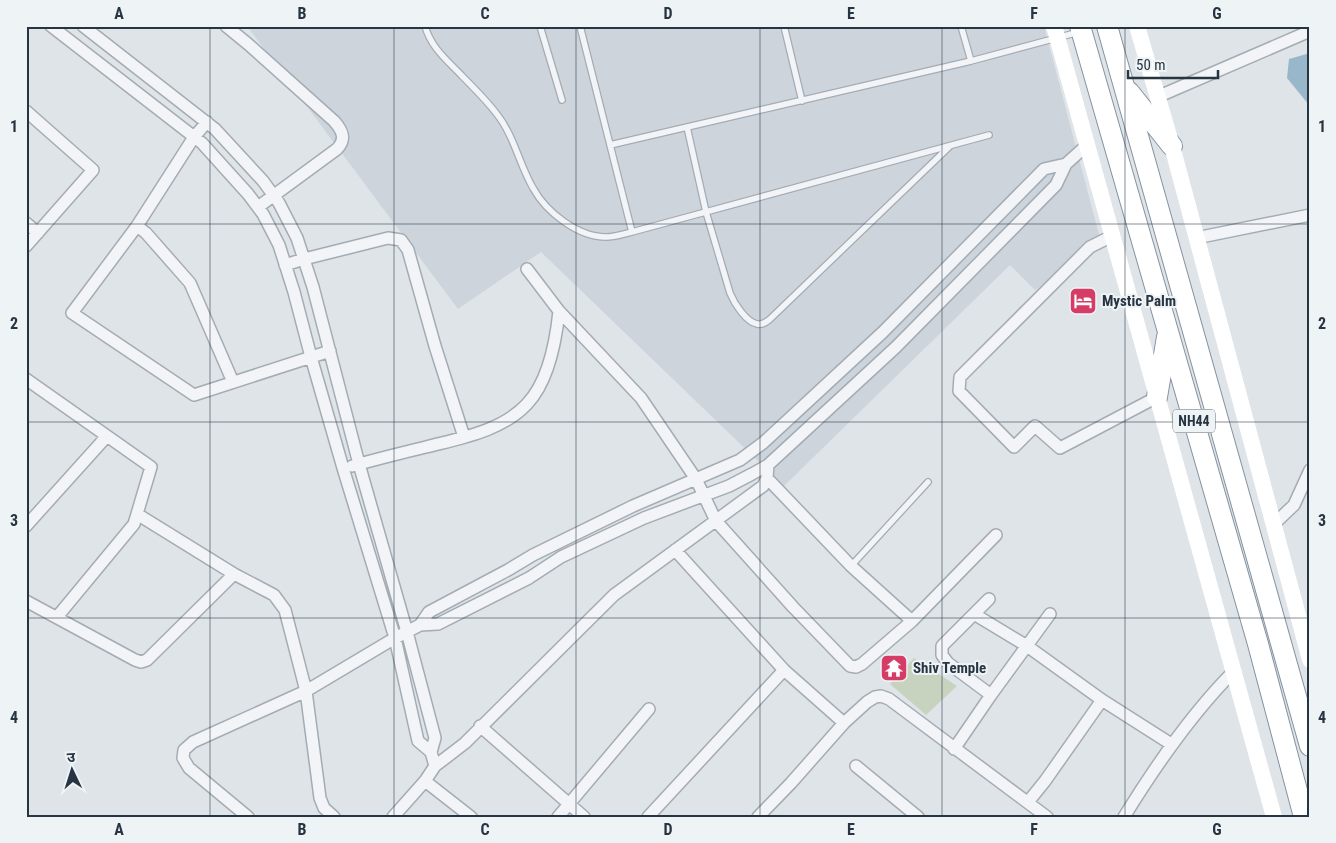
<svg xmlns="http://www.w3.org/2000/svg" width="1336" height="843" font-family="'Roboto Condensed','Noto Sans Devanagari',sans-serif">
<rect width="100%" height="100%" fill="#dfe4e9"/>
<path fill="#cdd4db" d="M247,26h797l58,220 -67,44 -25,-25 -226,221 -243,-234 -83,57z"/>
<path fill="#c7d3bf" d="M914,658l43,28 -31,29 -36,-31z"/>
<path fill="#98b7cb" d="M1310,53v52h-1l-22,-27 2,-19z"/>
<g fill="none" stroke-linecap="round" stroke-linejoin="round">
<g stroke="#a4acb3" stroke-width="8">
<path id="lane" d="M425,26c6,22 23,35 38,51 12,12 23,23 33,36 18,22 23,51 37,75 13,24 45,49 73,49 9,0 17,-3 26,-5l357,-97
M540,26l22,74
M580,26l52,206
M784,26l18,75
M961,26l10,35
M687,127l19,85 24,81c4,10 16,29 27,31 5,1 8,-1 12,-4l181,-174
M610,145l361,-84 108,-29
M851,566l77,-84"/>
</g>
<g stroke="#a4acb3" stroke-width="14">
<path id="street" d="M51,26l151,117 46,51 15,20 16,31 15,47 17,65 32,111 52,170 23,103 13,11
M83,26l132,103 48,52 16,22 18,35 16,49 46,177 48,168 28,106 -4,14 4,14
M226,26l22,18 86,77c8,9 13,18 3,28l-79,58
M1157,97l153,-66
M26,111l67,59 -67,76
M207,122l-13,15 -57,89 -65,87 122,82 136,-44
M26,223l12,10
M137,226l9,7 44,50 43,99
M1112,236l-22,11 -130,130 -1,14 55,56 21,-21 25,22 97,-51
M1196,238l114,-23
M285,265l19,-6 84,-21 13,2 7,10 27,96 29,91
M527,269l32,42 82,87 55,81 20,42 77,86 57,59 6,1 6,-3 50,-43 84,-86
M26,379l125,88 -17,57 -77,93
M352,466c25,-7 49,-13 74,-19 35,-9 76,-16 101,-43 21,-22 29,-64 32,-93
M767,478l84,88 61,55
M1273,525l21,-20 16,-35
M26,526l81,-90
M675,550l109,120 60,53
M234,574l40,21 11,15 21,81 14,107 4,10 10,9
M989,599l-47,47v9l6,8 43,32
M26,601l109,59 6,2 6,-2 87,-86 -97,-60
M974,614l53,32 75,54 69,44
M420,625l9,-13 79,-42 25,-15 100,-49 107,-46 23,-17 120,-111 161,-163 22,-5
M480,726l104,91
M954,749l37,-54 59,-81
M856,766l62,51
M425,781l46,36
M1028,802l17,-21 57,-81
M248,817l-59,-49 -6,-10 1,-8 9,-8 113,-51 89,-53 25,-13 18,-1 91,-46 32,-21 83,-39 85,-32 23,-12 16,-9 128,-118 160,-162 10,-21 21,-19
M393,817l32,-36 10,-15 30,-23 149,-148 149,-109 4,-8 1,-13
M558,817l91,-108
M648,817l136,-147
M758,817l33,-34 53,-60 23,-21 8,-5 6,-1 8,3 158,118
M1124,817c32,-52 67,-103 110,-146"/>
</g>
<g stroke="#8593a0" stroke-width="22">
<path id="highway" d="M1080,26l178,618 46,173
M1107,26l203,720
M1129,92l43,54
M1157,397l10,-60"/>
</g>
<use href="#lane" stroke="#f2f4f7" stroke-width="5.5"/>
<use href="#street" stroke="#f2f4f7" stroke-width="11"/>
<path stroke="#fff" stroke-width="16" d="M1054,26l220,791
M1137,26l35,120 138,514"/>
<use href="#highway" stroke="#fff" stroke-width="20"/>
</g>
<path fill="none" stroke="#273441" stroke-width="1" stroke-opacity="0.55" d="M210,26v791M394,26v791M576,26v791M760,26v791M942,26v791M1125,26v791M26,224h1284M26,422h1284M26,618h1284"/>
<defs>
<g id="hotel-square" transform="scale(1.4375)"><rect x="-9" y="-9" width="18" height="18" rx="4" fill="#d53d67" stroke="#eef3f6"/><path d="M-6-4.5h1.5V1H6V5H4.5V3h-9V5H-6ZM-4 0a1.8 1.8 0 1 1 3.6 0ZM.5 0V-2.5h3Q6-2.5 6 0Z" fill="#fff"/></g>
<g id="temple-square" transform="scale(1.4375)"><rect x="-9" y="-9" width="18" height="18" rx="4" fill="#d53d67" stroke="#eef3f6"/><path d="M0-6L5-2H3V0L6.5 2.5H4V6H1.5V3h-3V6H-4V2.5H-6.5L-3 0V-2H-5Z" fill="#fff"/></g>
</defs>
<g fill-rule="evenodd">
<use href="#hotel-square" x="1083" y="301"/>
<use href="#temple-square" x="894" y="668"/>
</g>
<g text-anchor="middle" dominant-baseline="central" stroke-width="4" stroke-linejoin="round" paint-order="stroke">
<rect fill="#eef3f6" stroke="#636d77" stroke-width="1" x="1173" y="409.5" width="42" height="23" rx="4"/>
<g font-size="14" font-weight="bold" fill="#273441">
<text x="1194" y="421">NH44</text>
</g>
<g font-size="15" font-weight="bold" fill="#273441" stroke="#eef3f6" text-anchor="start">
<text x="1102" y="301">Mystic Palm</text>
<text x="913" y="668">Shiv Temple</text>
</g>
</g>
<rect width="1336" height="843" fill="none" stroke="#eef3f6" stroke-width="55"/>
<g transform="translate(72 770) rotate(356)" stroke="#eef3f6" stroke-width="4" paint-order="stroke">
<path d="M0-4L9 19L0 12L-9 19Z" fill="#273441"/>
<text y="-8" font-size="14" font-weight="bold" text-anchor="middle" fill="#273441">उ</text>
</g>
<path d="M1128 70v8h90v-8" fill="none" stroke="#273441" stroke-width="2.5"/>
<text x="1136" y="70" font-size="15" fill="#273441" stroke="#eef3f6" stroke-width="4" paint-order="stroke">50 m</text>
<rect x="28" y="28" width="1280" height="788" fill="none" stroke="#273441" stroke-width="2"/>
<g font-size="16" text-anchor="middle" font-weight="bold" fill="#273441">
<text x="119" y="19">A</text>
<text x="302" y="19">B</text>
<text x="485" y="19">C</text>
<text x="668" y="19">D</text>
<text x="851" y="19">E</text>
<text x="1034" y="19">F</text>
<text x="1217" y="19">G</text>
<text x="14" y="132">1</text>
<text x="1322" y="132">1</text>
<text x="14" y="329">2</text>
<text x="1322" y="329">2</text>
<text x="14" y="526">3</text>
<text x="1322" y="526">3</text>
<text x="14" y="723">4</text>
<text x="1322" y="723">4</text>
<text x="119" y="835">A</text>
<text x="302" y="835">B</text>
<text x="485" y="835">C</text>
<text x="668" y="835">D</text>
<text x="851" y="835">E</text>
<text x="1034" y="835">F</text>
<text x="1217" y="835">G</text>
</g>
</svg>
